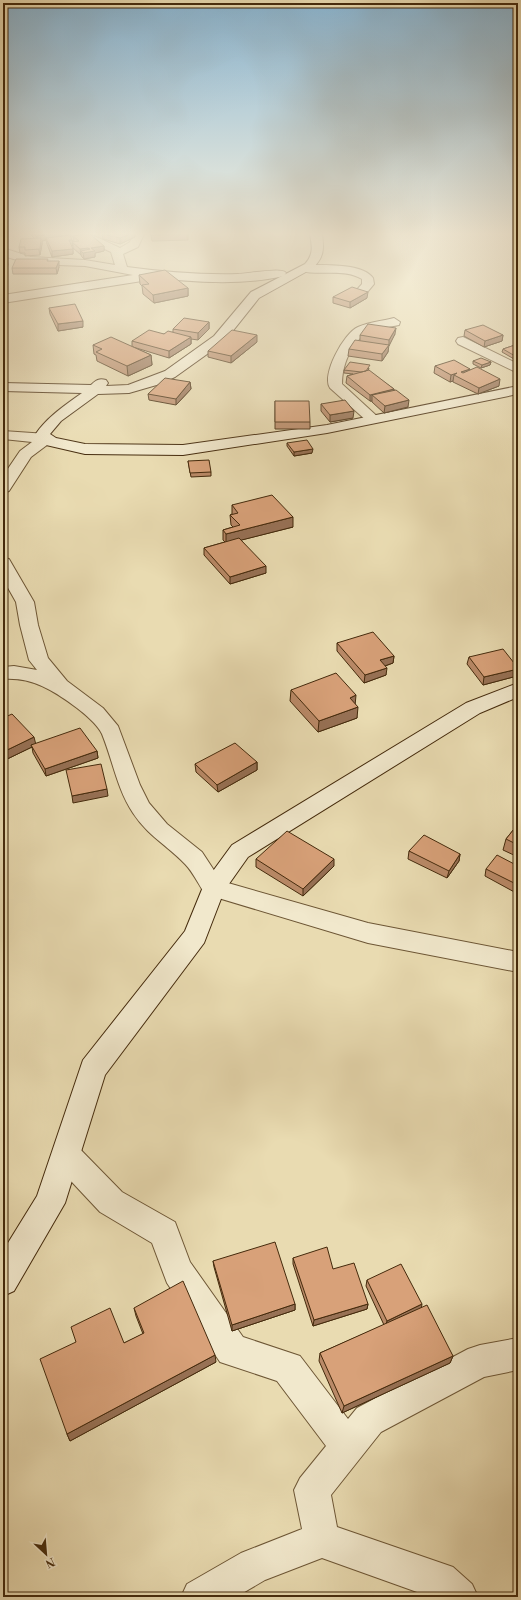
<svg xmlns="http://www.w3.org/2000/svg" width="521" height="1600" font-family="'Libre Bodoni',serif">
<rect width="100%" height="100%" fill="#e9dbb1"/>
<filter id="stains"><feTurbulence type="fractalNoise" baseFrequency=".005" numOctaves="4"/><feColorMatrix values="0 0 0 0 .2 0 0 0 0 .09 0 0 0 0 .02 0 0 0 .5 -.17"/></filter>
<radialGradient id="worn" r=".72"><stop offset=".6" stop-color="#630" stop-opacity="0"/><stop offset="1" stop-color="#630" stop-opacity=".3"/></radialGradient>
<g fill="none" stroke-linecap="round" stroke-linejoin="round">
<g stroke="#6d5635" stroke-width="2">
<path id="street" d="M70,234h20l30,14 10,-6 4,-8h10l-6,13 -15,7 4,13c37,5 74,8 111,7 9,0 44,-7 48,-1l-2,3c-44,10 -92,6 -136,1l-6,4 -139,22v-8l130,-20 -48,-9 -54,-2 -28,-8v-8l28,9 54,3 30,5 -4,-13 -30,-14 -9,-2z
M305,265c17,0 58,-2 68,13l1,6 -10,12h-8l-2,-3 8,-9v-5c-18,-11 -42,-3 -61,-8l-2,-2 2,-2z
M394,318l6,4 -1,3c-9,2 -28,4 -34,9 -15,11 -23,32 -23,50l38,35 -2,3h-10l-38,-34c-9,-13 14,-55 28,-61 11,-5 25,-6 36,-9z
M463,337l55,27v9l-60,-29 -2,-3 2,-3z
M3,431l44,3 5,2 3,3 -24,18 -22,34 -6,2v-17l17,-25 12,-9 -29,-3z
M3,558l6,1 25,43 4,23 10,33 19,23 36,27 15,18 22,59 9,18 18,21 35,28 19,29 147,42 150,29v20l-150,-29 -163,-49c-6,-9 -12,-22 -20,-30 -18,-19 -37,-28 -52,-51 -16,-24 -20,-52 -31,-79 -5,-10 -16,-19 -25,-26 -23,-17 -44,-31 -74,-29v-12l11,-1 23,4 -8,-10 -9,-35 -4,-23 -13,-23z
M66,1141l10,4 46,47 53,30 15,40 53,75 57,19 48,63 9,-11 111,-59 12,-4 38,-7v32l-34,7 -103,55 -50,63 6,32 116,40 19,17 6,13h-47l-109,-39 -57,22 -29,17h-55l6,-13 54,-31 61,-24 -8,-39 6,-12 26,-32 -49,-65 -57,-19 -53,-79 -15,-40 -52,-31 -44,-47 -4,-10 4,-10z"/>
</g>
<g stroke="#442a0c" stroke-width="2">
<path id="secondary" d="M310,234h12c2,15 2,23 -9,34l-54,30 -35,44 -49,35 -15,7 -31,9 -31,1 -37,27 -11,13 6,4 29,6 98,1 144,-20 191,-39v8l-191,39 -144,22 -98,-1 -39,-9 -11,-10c12,-18 29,-29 47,-42l-79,-2v-8l88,2c5,-5 8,-7 15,-5l2,3 -2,3 22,-1 37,-14 49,-35 37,-44 54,-28c9,-10 7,-18 5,-30z
M518,683v14l-38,16 -232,144 -24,34 -20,52 -99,132 -40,128 -51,88 -11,5v-45l34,-55 46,-136 102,-129 20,-49 27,-37 234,-142z"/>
</g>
<use href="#street" fill="#f1e8cc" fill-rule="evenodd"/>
<use href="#secondary" fill="#f1e8cc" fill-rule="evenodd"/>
</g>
<path fill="#ba8a68" stroke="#442a0c" d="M30,234h31l1,2 10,4 1,2h1l-1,-6 31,10v5l-9,2v4l-11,2 -2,-2 -1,-2 -8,-7v-3l-2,1 2,3v5l-21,3 -5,-13 -1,-4 -4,1v3l-2,11 -15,1v-3h-5l-1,-6 15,-9z
M102,234h33v3l-15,7 -17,-5z
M188,234v6l-36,1 -1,-6z
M3,254h3l2,11 -2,3h-3z
M48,261l11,6 -2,7h-44l-1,-6z
M139,275l49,13v8l-34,7 -11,-9 -1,-8 -2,-2z
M333,297l34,1 -17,10 -17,-5z
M49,308l34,19 -25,4 -8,-17z
M209,322v7l-11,11 -7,-1v5l-22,14 -36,-11 18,8 1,10 -24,11 -31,-15 -1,-6 -2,-1 -1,-9 39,2v-6l32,-7 9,-2v-3z
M465,330l38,5 -1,6 -18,6 -20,-11z
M395,334l-7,12v6l-6,9 -34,-5 1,-7 11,-8v-6z
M257,342l-26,21 -23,-6v-6z
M518,344l-4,15 -12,-7 1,-3z
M473,361l18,1 -1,3 -9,3 -8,-4z
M435,366l35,3 -1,2 30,15 -21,8 -25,-12v-1l-3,1 -16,-9z
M369,368l-1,3 26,18v1l14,17 -24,6 -12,-11v-1h-2l-24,-18 1,-7 6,-2 -9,-1v-3z
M190,382l1,7 -15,16 -27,-5 -1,-6z
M275,401l35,21v7h-35z
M321,404l32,14 -23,4 -9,-11z
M287,443l25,10 -18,3 -7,-10z
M188,461l23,11v4l-20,1z
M232,505l61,22 -52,13 25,33 -36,11 -26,-29v-7l21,-6 -2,-2v-10l10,-3 -2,-2 -1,-10 2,-1z
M337,643l57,13 -1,7 -8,3 1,9 -22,8 -27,-32z
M469,657l49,11 -1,8 -34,9 -16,-21z
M291,690l64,14 2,14 -39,14 -28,-31z
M36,744l61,7 1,7 -52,18 -13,-23 -1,-6 -29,14z
M257,762v8l-39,22 -22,-20 -1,-8z
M518,824v33l-15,-7 3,-11z
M409,851l51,3 -1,7 -12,17 -39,-19z
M256,859l78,7 -31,30 -47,-29z
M518,866v28l-33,-18 1,-7z
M293,1258l40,11 35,35 -1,5 -54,17 -20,-62z
M213,1261l82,43v6l-63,21 -18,-64z
M367,1280l54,28 32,48 -3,7 -108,50 -23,-52 1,-8 64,-28 -18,-39z
M134,1308l82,54 -146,79 -3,-7 57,-91 19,-9 -7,-18z"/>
<path fill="#977155" stroke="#442a0c" d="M51,234h10l1,4h-16v2l-4,1v3l-2,11 -4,-19z
M130,234h5v3l-15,7v-6z
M69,240h3l1,5 -3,1z
M104,246v5l-9,2v4l-11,2 -1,-6 -2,-2v4l-1,-6 8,-1 1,4 2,-4z
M73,249v5l-21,3v-6z
M6,254l2,11 -2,3 -2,-9z
M59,261v6l-2,7 -1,-6z
M188,288v8l-34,7 -1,-8z
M368,292l-1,6 -17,10v-6z
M83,321v6l-25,4v-7z
M209,322v7l-11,11v-7z
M396,328l-1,6 -6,12v-6z
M257,335v7l-26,21v-7z
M503,335l-1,6 -18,6 1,-6z
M191,337v7l-22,14v-7z
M389,345l-1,7 -6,9v-7z
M151,355l1,10 -24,11 -1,-10z
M518,355v3l-4,1 1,-3z
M491,362l-1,3 -9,3 1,-3z
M470,369l-1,6 -9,3 1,-6z
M457,373l-3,2 -1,6 -3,1 1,-7z
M500,379l-1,7 -21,8 1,-6z
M190,382l1,7 -15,16v-6z
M394,389l-1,6h-21v6h-2v-6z
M409,400l-1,7 -24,6 1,-7z
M354,411l-1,7 -23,4v-7z
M313,449l-1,4 -18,3v-4z
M293,517v10l-67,17v-10z
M266,566v7l-36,11v-7z
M394,656l-1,7 -14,5 1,-8z
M387,668l-1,7 -22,8 1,-8z
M518,669l-1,7 -34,9 1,-8z
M356,695l-1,11 -5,-8z
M358,707l-1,11 -39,14 1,-11z
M34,737l2,8h-5l1,2 -29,14v-9z
M97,751l1,7 -52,18 -1,-7z
M257,762v8l-39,22 -1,-7z
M107,789l1,7 -35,7 -1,-7z
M460,854l-1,7 -12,17 2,-7z
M334,859v7l-31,30v-7z
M295,1304v6l-63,21v-6z
M368,1304l-1,5 -54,17 1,-6z
M422,1304l-1,6 -36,17 2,-6z
M215,1355l1,7 -146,79 -3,-7z
M453,1356l-3,7 -108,50 2,-7z"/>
<path fill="#d8a179" stroke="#442a0c" d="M35,234h16l-15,2z
M87,234h3l14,12 -13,2 4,3 -12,2 -2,-2 9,-2 -2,-1 -8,1 -8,-7 7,-1 -6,-5z
M102,234h28l-10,4z
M151,234h37l-37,1z
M70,235l2,5h-3l4,9 -21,2 -6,-13z
M41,238l-1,11 -15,1v-3h-6l2,-8z
M3,254h3l-2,5h3l-2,3h-2z
M16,259h32l-1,2h12l-3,7h-44z
M165,270l23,18 -35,7 -11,-10 7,-1 -10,-9z
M352,287l16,5 -18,10 -17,-5z
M75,304l8,17 -25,3 -9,-16z
M184,318l25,4 -11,11 -25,-4z
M368,324l28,4 -7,12 -29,-5z
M483,325l20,10 -18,6 -20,-11z
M149,330l15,4 4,-3 23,6 -22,14 -37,-10z
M232,330l25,5 -26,21 -23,-5z
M111,337l40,18 -24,11 -31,-14 6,-3 -9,-4z
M355,340l34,5 -7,9 -33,-5z
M518,344v11l-3,1 -12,-7z
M481,358l10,4 -9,3 -9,-4z
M454,360l16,9 -9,3 2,1 14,-6 23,12 -21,9 -25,-13 3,-2 -6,2 -16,-9z
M350,362l20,3 -4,6 -5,1 -17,-2z
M369,370l25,19 -24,6 -23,-19z
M165,378l25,4 -14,17 -28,-5z
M396,390l13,10 -24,6 -13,-11z
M345,400l9,11 -24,4 -9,-11z
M275,401h34l1,21h-35z
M307,440l6,9 -19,3 -7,-9z
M209,460l2,12 -21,1 -2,-12z
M272,495l21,22 -67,17 -3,-4 17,-5 -10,-10 8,-2 -6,-8z
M239,538l27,28 -36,11 -26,-29z
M373,632l21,24 -14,4 7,8 -22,7 -28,-32z
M503,649l15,19v1l-34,8 -15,-20z
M336,673l20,22 -6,3 8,9 -39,14 -28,-31z
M12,714l22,23 -31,15v-34z
M80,728l17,23 -52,18 -14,-24z
M235,743l22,19 -40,23 -22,-21z
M101,764l6,25 -35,7 -6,-26z
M518,824v21l-12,-6z
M287,831l47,28 -31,30 -47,-30z
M424,835l36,19 -11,17 -40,-20z
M497,855l21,11v19l-32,-16z
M275,1242l20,62 -63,21 -19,-64z
M327,1247l6,22 21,-6 14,41 -54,16 -21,-62z
M401,1264l21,40 -35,17 -20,-41z
M183,1281l32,74 -148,79 -27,-75 36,-17 -5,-15 39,-19 14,35 20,-10 -10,-25z
M427,1305l26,51 -109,50 -24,-53z"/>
<linearGradient id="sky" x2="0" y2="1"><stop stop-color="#89b6d4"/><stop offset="0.51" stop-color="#f5efdc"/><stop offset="1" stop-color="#f5efdc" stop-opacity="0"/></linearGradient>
<rect width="521" height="458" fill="url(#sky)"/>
<rect width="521" height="1600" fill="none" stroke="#e9dbb1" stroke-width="16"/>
<rect x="4" y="4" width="513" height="1592" fill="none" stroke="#442a0c" stroke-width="2"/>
<rect x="8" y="8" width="505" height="1584" fill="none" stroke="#442a0c"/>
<g transform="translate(46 1554) rotate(154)" stroke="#f1e8cc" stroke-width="3" paint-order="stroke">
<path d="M0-3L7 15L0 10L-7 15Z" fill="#442a0c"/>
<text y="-6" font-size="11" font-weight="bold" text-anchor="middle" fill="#442a0c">N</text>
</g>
<rect width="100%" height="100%" filter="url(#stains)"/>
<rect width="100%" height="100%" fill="url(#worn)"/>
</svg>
